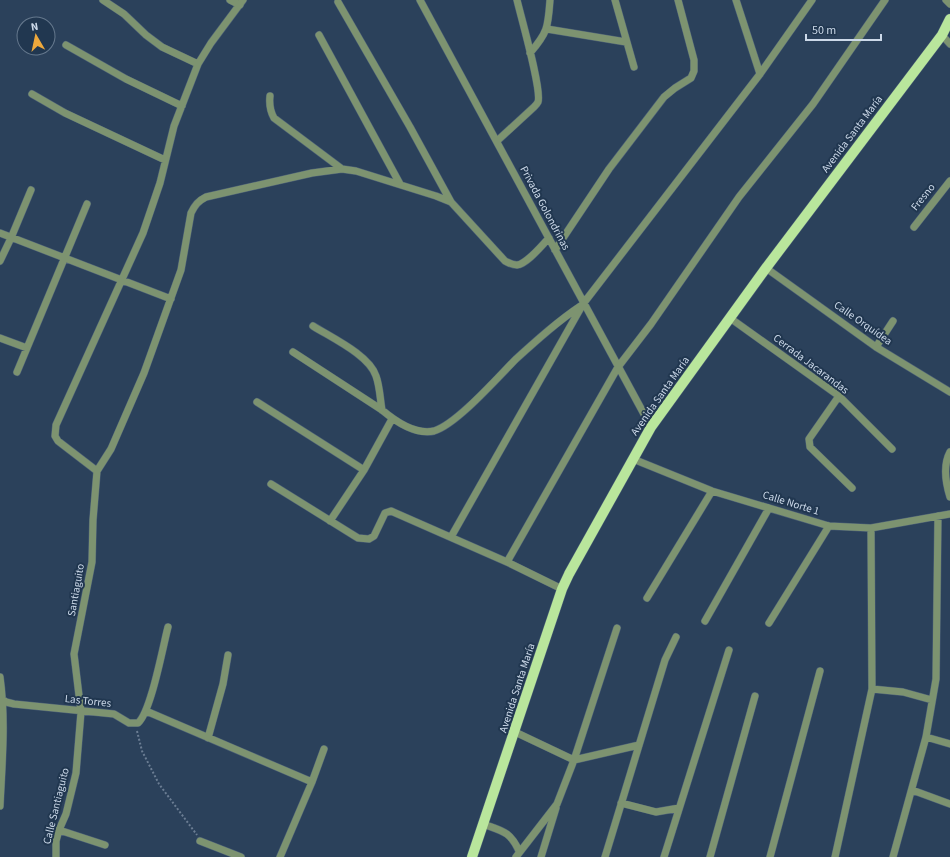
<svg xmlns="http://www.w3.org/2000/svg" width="950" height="857" font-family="'Source Sans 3',sans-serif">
<rect width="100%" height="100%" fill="#2b415b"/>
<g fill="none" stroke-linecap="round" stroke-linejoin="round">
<g stroke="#4b5f77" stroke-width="8">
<path id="minor" d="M103,0l21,14 22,21 16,12 36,17
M230,0l10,5
M420,0l231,427
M615,0l19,67
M736,0l24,74
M946,0l4,4
M338,2l72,125 41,75
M547,29l79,13
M319,35l81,149
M942,35l8,9
M66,45l60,34 56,27
M530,53c18,-21 18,-26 20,-53
M32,94l33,19 100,47
M270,96c-1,9 0,15 4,22l68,51
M497,141l37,-34c2,-2 3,-3 4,-5 4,-12 -17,-85 -21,-102
M914,227l36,-46
M0,233l171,66
M555,250l54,-81 55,-72 11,-9 16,-10 3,-7v-11l-16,-60
M0,261l11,-23 20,-48
M766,268l110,79 74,45
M730,318l109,78 53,53
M313,326c19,12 56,29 63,50 4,11 4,23 6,34
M0,338l27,10
M876,347l17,-26
M293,352l89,58c13,11 34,25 52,21 23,-7 64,-54 82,-72 21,-19 42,-38 66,-54
M17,372l70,-168
M839,396l-30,43 1,8 42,41
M257,402l107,68
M950,452c-7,13 -4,32 0,45
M633,459l79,32 117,35 42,2 79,-14
M97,471l14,-22 33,-76 37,-103 10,-57c4,-8 7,-12 15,-16l106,-24 30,-4 14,2 80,25 15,6 54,59c4,2 7,4 12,4 10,-1 25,-20 32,-27
M97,471l-39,-30 -3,-5 1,-11 87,-192 17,-50 14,-57 24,-62 13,-21 32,-43
M271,484l87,54 11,1 5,-3 11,-23 6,-2 116,51 55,27
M330,521l34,-51 28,-51
M451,537l132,-233 177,-230 52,-74
M507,562l111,-195 33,-43 88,-127 74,-93 72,-104
M647,598l65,-107
M705,621l64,-113
M769,623l60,-97
M0,677c6,43 2,86 0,129
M872,689l31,3 29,8
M0,697l6,5 8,2 100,10 15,9h9c13,-11 25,-77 30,-96
M146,711l166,71
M515,732l59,28 65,-15
M926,737l24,7
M208,738l15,-54 5,-29
M912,790l38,14
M621,803l35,9 23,-4
M483,824c19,7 27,7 36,27
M59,830l46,15
M200,841l41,16
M56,857v-16l3,-11 7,-16 10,-41 5,-61 -7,-58 18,-92 1,-42 4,-49
M280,857l32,-75 12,-33
M516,857l41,-53 17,-44 43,-132
M541,857l15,-49
M605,857l60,-197 11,-23
M664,857l65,-207
M710,857l45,-161
M770,857l50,-186
M835,857l37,-168 -1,-161
M893,857l33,-120 10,-58 2,-163"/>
</g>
<g stroke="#4b5f77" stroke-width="11">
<path id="major" d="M472,857l90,-268 7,-15 82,-147 115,-159 176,-233 8,-16"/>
</g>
<path stroke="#6b7d93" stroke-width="2" stroke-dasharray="2 2" stroke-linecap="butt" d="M137,731l5,20 17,33 38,51"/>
<use href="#minor" stroke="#7d9370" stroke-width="7"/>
<use href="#major" stroke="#b9e69c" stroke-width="10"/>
</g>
<g text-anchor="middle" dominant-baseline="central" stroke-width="4" stroke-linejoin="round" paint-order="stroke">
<g font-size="11" fill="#ccd9e9" stroke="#213750">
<text transform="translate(852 134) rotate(-53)">Avenida Santa María</text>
<text transform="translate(923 197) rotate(-51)">Fresno</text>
<text transform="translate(545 208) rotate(62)">Privada Golondrinas</text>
<text transform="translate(863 323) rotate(35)">Calle Orquídea</text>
<text transform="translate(811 364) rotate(37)">Cerrada Jacarandas</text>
<text transform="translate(660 396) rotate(-55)">Avenida Santa María</text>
<text transform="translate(791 503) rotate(17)">Calle Norte 1</text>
<text transform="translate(76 590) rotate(-80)">Santiaguito</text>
<text transform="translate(517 688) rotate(-72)">Avenida Santa María</text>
<text transform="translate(88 701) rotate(6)">Las Torres</text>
<text transform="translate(56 806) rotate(-76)">Calle Santiaguito</text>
</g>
</g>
<g transform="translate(36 36) rotate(351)"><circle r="19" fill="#213750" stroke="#65788d"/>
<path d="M0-3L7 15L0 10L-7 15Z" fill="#eea83c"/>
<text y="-6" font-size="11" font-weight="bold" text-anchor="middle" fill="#ccd9e9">N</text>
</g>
<path d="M806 34v6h75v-6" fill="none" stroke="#ccd9e9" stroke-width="2"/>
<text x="812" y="34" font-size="12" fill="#ccd9e9" stroke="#213750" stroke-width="3" paint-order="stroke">50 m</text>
</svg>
